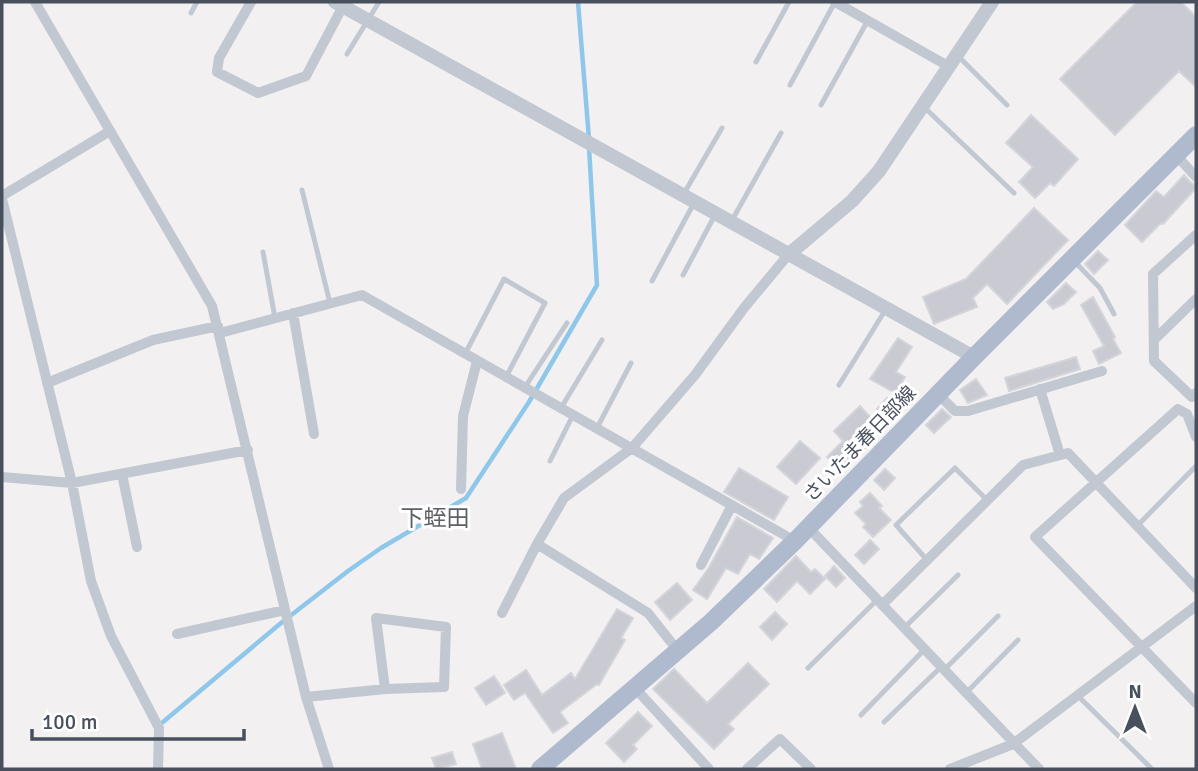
<svg xmlns="http://www.w3.org/2000/svg" width="1198" height="771" font-family="Signika,'Noto Sans JP',sans-serif">
<rect width="100%" height="100%" fill="#f2f0f0"/>
<g fill="none" stroke-linecap="round" stroke-linejoin="round">
<path stroke="#8ec7ea" stroke-width="4.5" d="M578,2l11,137
M163,722l118,-99 67,-52 33,-23 85,-50 63,-96 68,-117 -8,-138"/>
</g>
<path fill="#cacbd2" stroke="#d4d5db" stroke-width="2" d="M1137,2h44l15,15v70l-17,-16 -64,64 -55,-56z
M1031,115l47,44 -24,27 -4,-3 -15,15 -16,-16 14,-15 -27,-24z
M1184,175l7,8 5,2v3l-33,36 -2,-1 -19,19 -17,-17 31,-34 8,6z
M1034,208l34,32 -61,64 -20,-20 -14,14 4,9 -43,17 -11,-27 43,-18z
M1098,251l10,9 -14,14 -9,-10z
M1066,283l10,9 -12,12 -11,5 -6,-7z
M1093,297l22,40 -2,2 8,14 -22,11 -6,-13 11,-5 -23,-41z
M898,338l14,9 -16,25 9,5 -10,16 -25,-14z
M1076,357l4,12 -71,22 -4,-13z
M976,379l11,16 -19,8 -8,-13z
M887,398l10,9 -10,11 -10,-9z
M860,406l11,12 -16,15 12,13 -25,25 -15,-14 16,-16 -9,-10z
M942,409l9,8 -17,16 -8,-8z
M800,441l20,17 -24,26 -19,-17z
M739,468l49,29 -14,23 -50,-28z
M885,469l10,9 -11,12 -10,-10z
M870,493l12,13 -3,2 12,12 -18,17 -10,-10 3,-3 -11,-11 8,-7 -3,-4z
M737,517l36,21 -14,21 -9,-5 -12,20 -12,-6 -19,31 -14,-9 15,-21z
M870,540l9,9 -15,15 -9,-9z
M796,556l15,16 4,-3 10,10 -15,15 -13,-13 -20,21 -13,-13z
M834,566l11,12 -9,9 -11,-11z
M677,583l15,17 -22,20 -15,-18z
M617,609l16,9 -12,20 4,2 -26,45 -2,-1 -37,28 8,11 -15,10 -28,-40 -11,7 -10,-15 22,-15 16,25 29,-22 4,6z
M775,612l12,12 -15,16 -12,-13z
M748,663l21,21 -41,40 6,5 -20,20 -61,-60 21,-20 33,34z
M494,676l11,17 -19,12 -11,-17z
M638,712l14,14 -19,19 4,4 -13,13 -18,-19z
M502,733l14,36h-34l-9,-25z
M452,752l4,12 -20,5 -4,-11z"/>
<g fill="none" stroke-linecap="round" stroke-linejoin="round">
<path stroke="#c1c8d1" stroke-width="5" d="M191,13l6,-11
M347,54l32,-52
M958,56l49,49
M756,62l33,-60
M790,85l45,-83
M821,105l47,-85
M925,108l89,85
M302,190l28,113
M683,195l39,-67
M731,222l50,-89
M263,252l12,66
M1074,261l26,27 14,26
M683,275l32,-60
M652,281l42,-78
M465,354l39,-75 41,24 -39,74
M839,385l47,-76
M525,387l42,-64
M561,408l41,-68
M597,428l34,-65
M550,461l23,-46
M1137,526l59,-60
M927,560l-31,-35 59,-57 32,32
M904,628l54,-53
M808,668l69,-68
M944,670l54,-54
M966,693l52,-53
M1077,695l75,74
M861,715l63,-65
M884,722l57,-55"/>
<path stroke="#c1c8d1" stroke-width="10" d="M35,2l177,304 94,391 23,72
M251,2l-32,56 -2,14 41,21 48,-17 37,-70
M835,2l113,64
M1176,155l20,22
M2,196l108,-65
M2,199l70,284 19,98 20,55 48,92 -1,41
M1196,235l-43,39 1,87 38,36 4,-4
M293,313l21,121
M220,333l142,-38 433,246
M1154,340l42,-41
M47,383l106,-43 65,-14
M1040,389l20,66
M938,394l17,17h13l134,-40
M1196,437l-9,-23 -9,-5 -143,128 161,166
M122,474l15,73
M2,477l70,6 176,-33
M461,489l2,-73 14,-55
M808,527l231,242
M537,544l111,69 30,38
M701,565l31,-60
M882,605l141,-140 45,-12 128,135
M502,613l35,-69 27,-46 68,-50 63,-73 49,-67 44,-53
M177,634l108,-24
M635,688l74,81
M306,697l79,-8 59,-2 2,-60 -70,-9 9,71
M747,769l33,-30 31,30
M950,769l63,-25 183,-138"/>
<path stroke="#c1c8d1" stroke-width="14" d="M335,2l639,355
M788,255l64,-54 27,-30 113,-169"/>
<path stroke="#b0bace" stroke-width="18" d="M540,769l171,-147 84,-81 179,-184 222,-222"/>
</g>
<g text-anchor="middle" dominant-baseline="central" stroke-width="6" stroke-linejoin="round" paint-order="stroke">
<g font-size="19" fill="#48505d" stroke="#fff">
<text transform="translate(860 444) rotate(-46)">さいたま春日部線</text>
</g>
<g font-size="23" fill="#5d5f65" stroke="#fff">
<text x="435" y="518">下蛭田</text>
</g>
</g>
<rect width="1198" height="771" fill="none" stroke="#48505d" stroke-width="7"/>
<g transform="translate(1135 708)" stroke="#ffffff" stroke-width="5" paint-order="stroke">
<path d="M0-5L12 26L0 18L-12 26Z" fill="#48505d"/>
<text y="-10" font-size="19" font-weight="bold" text-anchor="middle" fill="#48505d">N</text>
</g>
<path d="M32 729v10h212v-10" fill="none" stroke="#48505d" stroke-width="3.5"/>
<text x="42" y="729" font-size="21" fill="#48505d" stroke="#ffffff" stroke-width="5" paint-order="stroke">100 m</text>
</svg>
